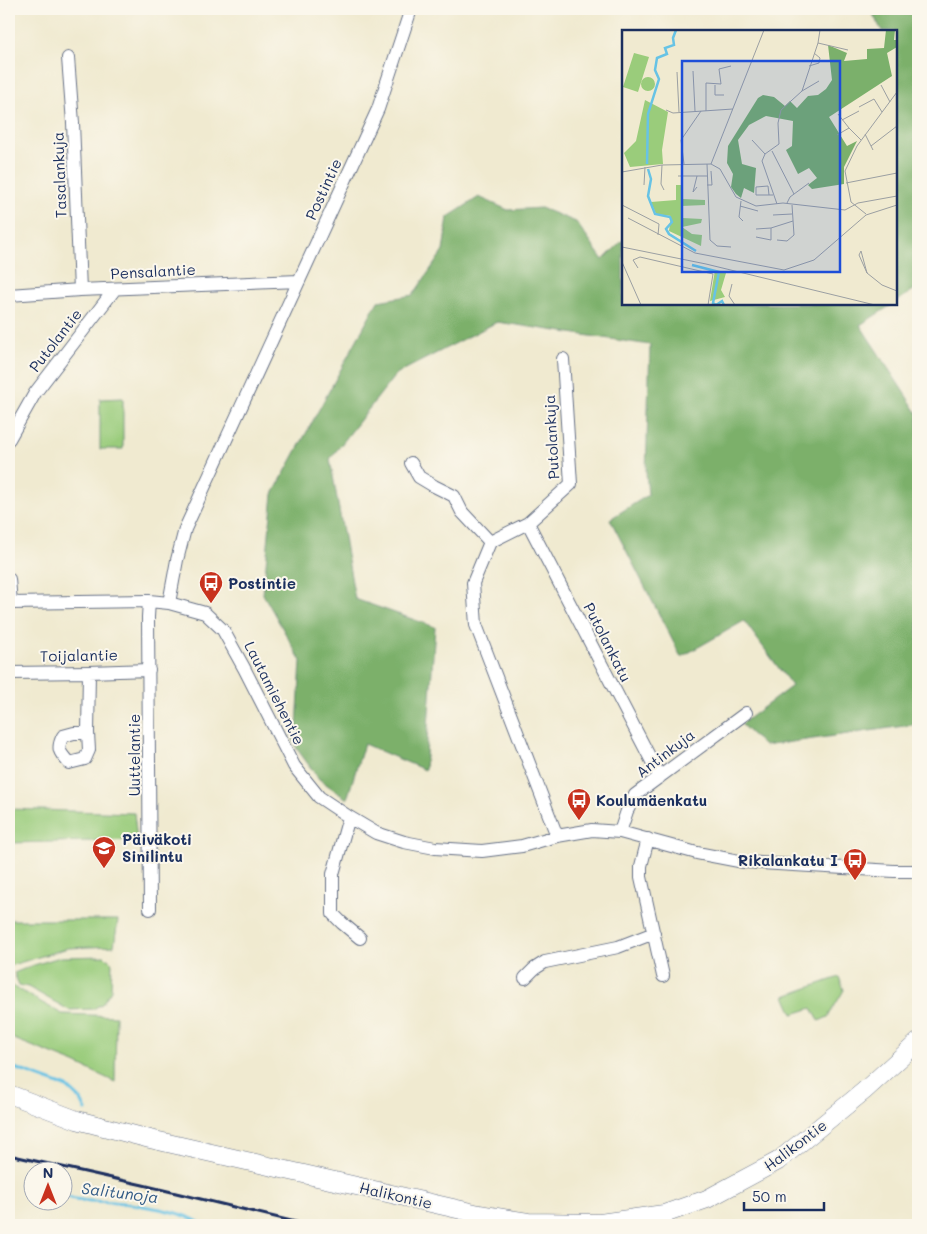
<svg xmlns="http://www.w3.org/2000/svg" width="927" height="1234" font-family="Mali,sans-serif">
<rect width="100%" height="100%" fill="#fbf7ec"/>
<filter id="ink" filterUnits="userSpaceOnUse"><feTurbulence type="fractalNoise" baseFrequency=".02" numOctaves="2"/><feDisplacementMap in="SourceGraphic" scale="10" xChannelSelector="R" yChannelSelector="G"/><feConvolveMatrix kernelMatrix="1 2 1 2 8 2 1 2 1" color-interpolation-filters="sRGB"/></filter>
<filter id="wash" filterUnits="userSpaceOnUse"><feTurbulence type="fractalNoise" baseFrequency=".0096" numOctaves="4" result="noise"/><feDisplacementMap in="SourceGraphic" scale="20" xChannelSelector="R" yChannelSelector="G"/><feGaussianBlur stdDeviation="1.12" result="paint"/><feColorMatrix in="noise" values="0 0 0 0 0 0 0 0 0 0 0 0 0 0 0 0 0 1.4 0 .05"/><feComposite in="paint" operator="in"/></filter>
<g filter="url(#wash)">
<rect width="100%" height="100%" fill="#f0ead0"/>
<path fill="#9acc7b" stroke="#5a7e6c" d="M123,398v51h-23v-50z
M9,809l125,4 3,27 -128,3z
M9,920h109l-4,26 -46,2 -59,18z
M105,956l7,7 -1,27 -9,14 -9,5 -24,1 -41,-23 -9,-2 -5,-12 20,-8 26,-8z
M839,977l5,13 -16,27 -9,4 -7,-13 -19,6 -8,-18z
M9,984l53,30 54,2 -1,66 -40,-19 -66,-26z"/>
<path fill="#7bb06b" stroke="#4b7064" d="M870,9h48v278l-22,15v-271h-14z
M479,197l29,13 33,-2 35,14 27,38 20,-20v64h270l-33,21 58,89v310l-154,22 -23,-22 51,-38 -48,-65 -63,36 -71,-138 38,-24 -2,-23 4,-127 -153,-23 -101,52 -66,85 25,140 80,28 -10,143 -61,-26 -17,55 -28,-20 -22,-30 -6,-15 6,-8 4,-65 -38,-67 10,-100 105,-193 35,-6 30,-44 5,-34z"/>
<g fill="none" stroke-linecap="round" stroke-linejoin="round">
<path stroke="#67c3e5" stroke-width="3" d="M9,1066l58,21 14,13 5,10
M62,1195c17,7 34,6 51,7 23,2 72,9 90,23"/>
</g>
</g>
<g filter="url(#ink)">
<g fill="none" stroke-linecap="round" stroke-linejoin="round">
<g stroke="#667086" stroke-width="14">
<path id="street" d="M68,58l5,65 7,167
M9,295l71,-5 219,-9
M9,439l26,-46 80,-104
M411,463l8,14 15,9 20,10 8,16 28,30
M528,523l132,254
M9,579l2,24
M149,601l-1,16 2,292
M9,603l140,-2 20,2 36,10 18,17 21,38 50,98 25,31 30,20 27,16 28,9 31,6 47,3 40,-5 35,-10 35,-6 28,2 77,21 47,9 150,9h24
M169,603l8,-43 8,-31 193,-420 33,-100
M9,673l80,-1 60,-2
M88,733l1,17 -4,9 -16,4c-9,-10 -13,-14 -6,-27l11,-3h14l1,-61
M349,817l-16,57v40l9,9 18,15
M620,832l7,-21 8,-16 111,-82
M557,836l-81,-211 -3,-42 17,-41 38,-19 43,-39 -8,-125
M648,839l-7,27v11l22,99
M525,978l9,-9 11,-7 73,-15 36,-14"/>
</g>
<g stroke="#667086" stroke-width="19">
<path id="secondary" d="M9,1094l68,26 73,19 329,75 49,8 72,1 64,-9 43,-15 71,-38 86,-70 54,-49"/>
</g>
<use href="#street" stroke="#fff" stroke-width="12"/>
<use href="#secondary" stroke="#fff" stroke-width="18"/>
<path stroke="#1b2f5e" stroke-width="3" d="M9,1155l134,30 165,40"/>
</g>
</g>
<defs>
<g id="bus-pin" transform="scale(1.25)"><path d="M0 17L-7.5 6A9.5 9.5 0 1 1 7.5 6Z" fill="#c8321e" stroke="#fbf7ec"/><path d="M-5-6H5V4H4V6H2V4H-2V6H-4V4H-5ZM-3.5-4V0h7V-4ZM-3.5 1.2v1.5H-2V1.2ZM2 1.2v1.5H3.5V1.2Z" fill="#fff"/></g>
<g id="school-pin" transform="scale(1.25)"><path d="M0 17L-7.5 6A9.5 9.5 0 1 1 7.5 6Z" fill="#c8321e" stroke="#fbf7ec"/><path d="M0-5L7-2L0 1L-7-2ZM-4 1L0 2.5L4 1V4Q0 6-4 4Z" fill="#fff"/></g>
</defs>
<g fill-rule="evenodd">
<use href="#bus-pin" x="211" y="583"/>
<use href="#bus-pin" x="579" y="800"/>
<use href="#school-pin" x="104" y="848"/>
<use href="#bus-pin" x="855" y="860"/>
</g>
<g text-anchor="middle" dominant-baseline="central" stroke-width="4" stroke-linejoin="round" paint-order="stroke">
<g font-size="15" fill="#1b2f5e" stroke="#fbf7ec">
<text transform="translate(59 175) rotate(-92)">Tasalankuja</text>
<text transform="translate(323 189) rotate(-65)">Postintie</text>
<text transform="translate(153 271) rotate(-3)">Pensalantie</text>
<text transform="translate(55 340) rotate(-52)">Putolantie</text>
<text transform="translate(551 437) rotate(-93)">Putolankuja</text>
<text transform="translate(608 642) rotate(63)">Putolankatu</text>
<text transform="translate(79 655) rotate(-1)">Toijalantie</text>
<text transform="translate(275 693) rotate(63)">Lautamiehentie</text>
<text transform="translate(665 753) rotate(-37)">Antinkuja</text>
<text transform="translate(134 755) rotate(-90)">Uuttelantie</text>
<text transform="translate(795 1145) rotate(-37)">Halikontie</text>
<text transform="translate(396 1195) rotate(13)">Halikontie</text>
</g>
<g font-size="15" font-weight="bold" fill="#1b2f5e" stroke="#fbf7ec" text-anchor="start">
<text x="228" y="583">Postintie</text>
<text x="596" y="800">Koulumäenkatu</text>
<text x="122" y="839">Päiväkoti<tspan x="122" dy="17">Sinilintu</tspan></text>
<text x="838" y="860" text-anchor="end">Rikalankatu I</text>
</g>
<g font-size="16" font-style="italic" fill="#325b86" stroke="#fbf7ec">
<text transform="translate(120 1192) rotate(7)">Salitunoja</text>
</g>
</g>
<g transform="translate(622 30)">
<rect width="275" height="275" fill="#f0ead0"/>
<path d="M12,23l15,4 -11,35 -15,-5zM19 54a7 7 0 1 1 14 0a7 7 0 1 1-14 0ZM23,70l23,12 -6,38 1,14 -33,3 -6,-14 12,-12zM54,155h6v14l23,1v5l-24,1 1,12 20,1 -1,4 -19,4 10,7 10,1 -1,11 -32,-15 2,-15 -15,-2 -5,-12 25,-2zM93,240l11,3 -5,17 4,7 -15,4z" fill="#9acc7b"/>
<path d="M264,0h9l-1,10h3v7l-10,6 5,23 -63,41 18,29 10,-5 -13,26v17l-32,5 -4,-4 9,-7 -8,-10 -11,6 -12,-24 6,-4 1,-25 -27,-5 -17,9 -11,15 4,24 14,4 -2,25 -10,-5 -3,10 -5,-4 -5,-7 2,-13 -6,-11 1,-17 30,-48 5,-3 11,2 11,9 5,-5 7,7 11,-12 10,-1 8,-6 6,-9 -4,-35 19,8 -3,8 23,-2v-10l17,-1z" fill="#7bb06b"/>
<path fill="none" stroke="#67c3e5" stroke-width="2.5" d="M25,134l1,-50 11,-35 -4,-9 2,-12 10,-4 -2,-6 9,-3 -1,-7 3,-8M26,139l3,10 -3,17 7,18 15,3 2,5 -6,7 3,5 27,17M70,235l27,7 -6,31 3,2 6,-4 2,4"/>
<path fill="none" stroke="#9b9fa2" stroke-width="1" d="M198,0l-2,13 30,7M187,36l10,-3 1,-5 -6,-5M71,41l2,40M55,42l2,40M93,55v10h9M259,55l9,17M180,61l17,-10M237,77l15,-8 8,13M44,80l7,3 60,-4M84,81v-28l15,1 -2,-15 12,-3M220,90l17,-9M227,98l12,12M243,104l8,16M215,105l12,-7 -11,-14M130,110l13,14M249,116l26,-20M150,121l22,43M62,134l-3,-24 20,-29M85,134l3,76 7,6 14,1M89,134l53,-134M40,135l-1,19 3,6M0,142l40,-7 49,-1 9,5 16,28 20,9 27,-3 62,7 13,-7 39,-7M56,146h29M224,153l51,-10M22,155l1,-18M85,155h5l-1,-14M75,157l-4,5 4,-16M147,165l-1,-9 -12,1v8h17M119,171l-2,16 4,4M165,173l3,-6 19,-14M155,174l-15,-43 3,-7 14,-10 -1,-21 3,-13 21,-19 16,-48M0,175l37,19 -1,11M118,176l18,5M244,184l-15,-12 -6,-31 12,-25 40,-54M151,185l19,-1M6,188l67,35 89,17 30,-10 52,-45 31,-10M134,199l15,-1 22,-7M134,207l15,3v-12M155,210l10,1 7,-6 -2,-30M0,217l84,17 169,41M0,232l19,43M16,238l-5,-8 7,-3 73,17 -5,31M245,243l-6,-22 -2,4 8,18 15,12 15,6M110,254l-3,12 6,9"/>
<path fill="#1d4ed8" fill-opacity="0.15" stroke="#1d4ed8" stroke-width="2.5" d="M60,31h158v211h-158z"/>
<rect width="275" height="275" fill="none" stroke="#1b2f5e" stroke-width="2.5"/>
</g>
<rect width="927" height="1234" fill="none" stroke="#fbf7ec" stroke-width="30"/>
<g transform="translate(48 1186)"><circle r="24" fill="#fbf7ec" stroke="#a1a7b3"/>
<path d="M0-4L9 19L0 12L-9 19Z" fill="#c8321e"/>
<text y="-8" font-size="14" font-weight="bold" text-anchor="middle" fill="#1b2f5e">N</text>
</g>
<path d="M744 1202v8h80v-8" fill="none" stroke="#1b2f5e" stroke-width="2.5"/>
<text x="752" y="1202" font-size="15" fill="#1b2f5e" stroke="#fbf7ec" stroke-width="4" paint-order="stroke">50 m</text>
</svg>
